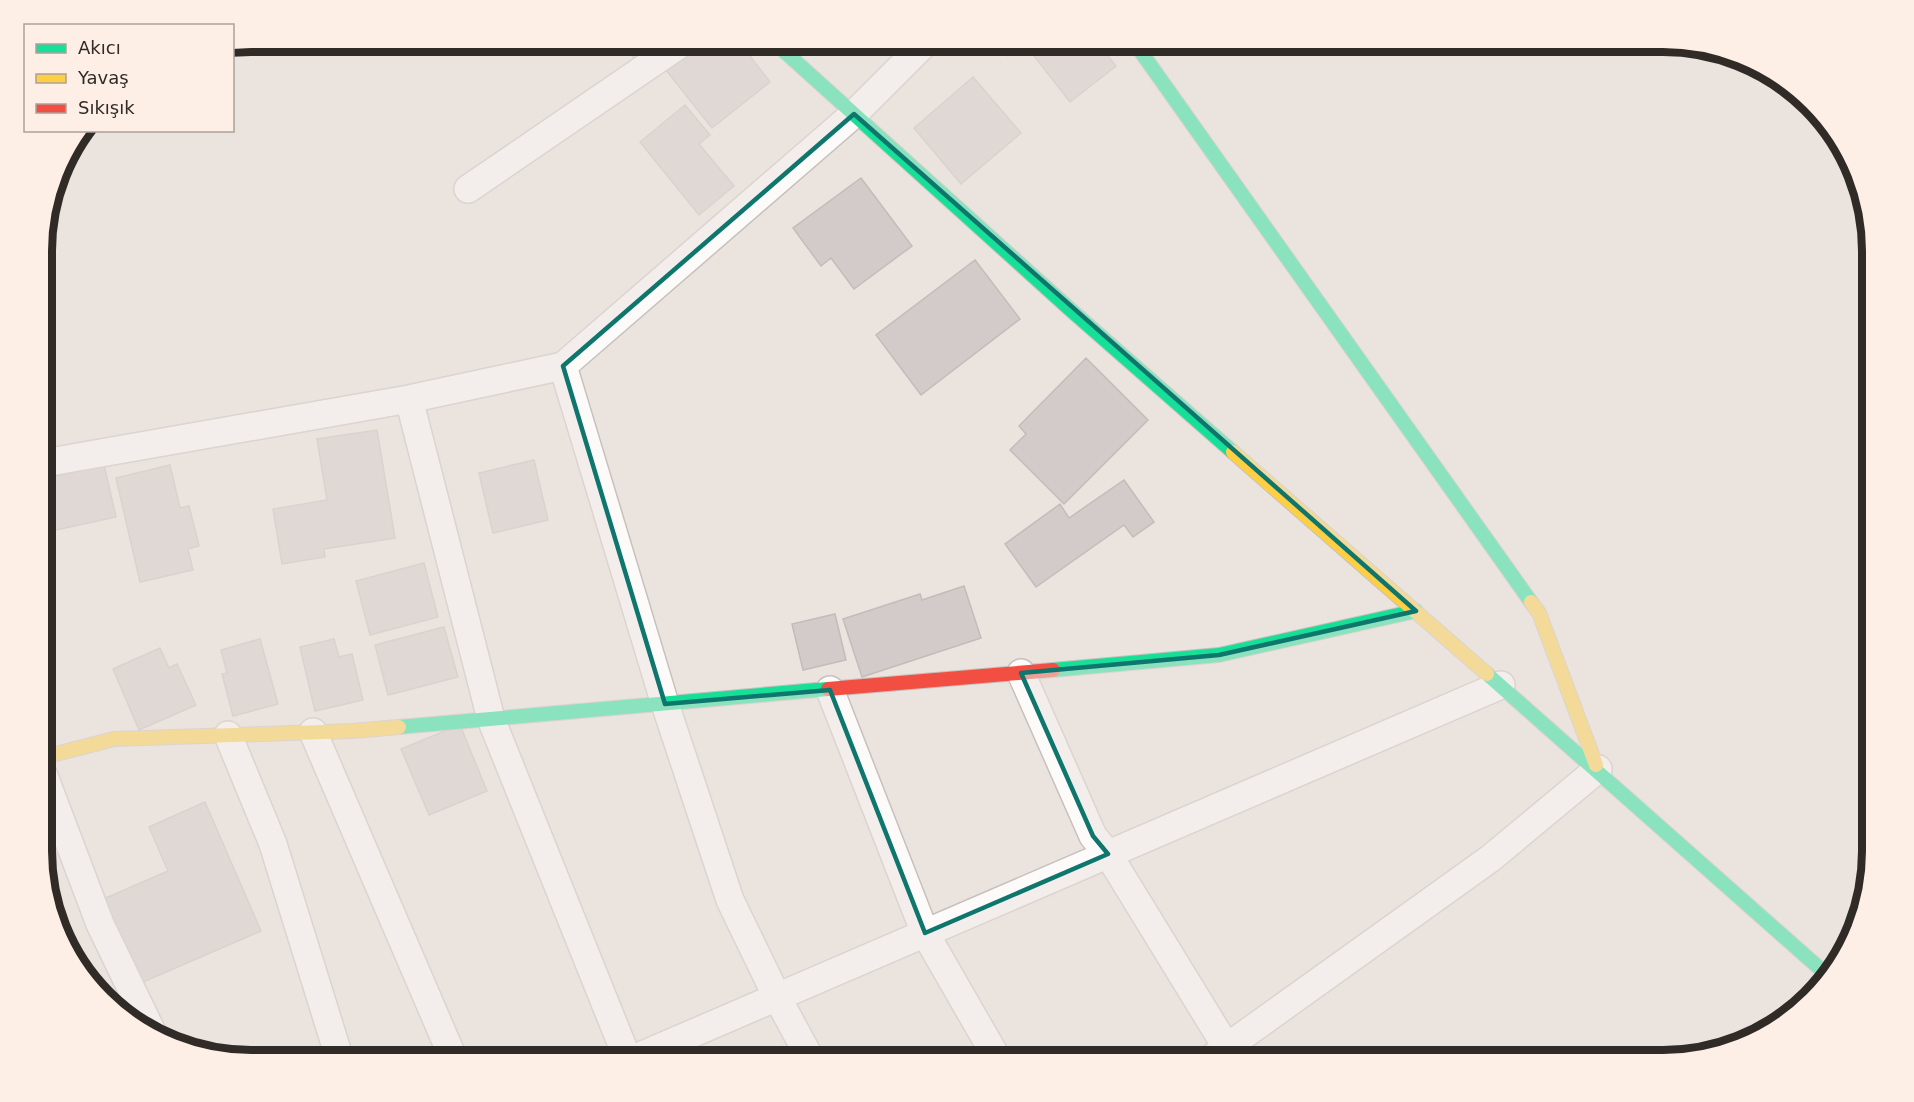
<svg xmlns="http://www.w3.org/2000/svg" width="1914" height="1102" font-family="'DejaVu Sans',sans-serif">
<rect width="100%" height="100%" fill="#ebe3de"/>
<path fill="#d2cbc9" stroke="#c3bcb9" stroke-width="1.5" d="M621,42h47l-28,23z
M701,42h38l31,40 -58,46 -46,-58z
M997,42h100l19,24 -46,36 -46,-59 -16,13z
M973,77l48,56 -60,51 -47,-56z
M685,105l25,30 -11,9 35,42 -35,29 -59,-73z
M861,178l51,68 -58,43 -23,-31 -10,8 -28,-38z
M975,260l45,59 -99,76 -45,-60z
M1086,358l62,62 -84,84 -54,-54 16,-16 -7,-8z
M377,430l18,108 -71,11 1,8 -43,7 -9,-55 54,-9 -10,-61z
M534,460l14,60 -55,13 -14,-60z
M104,465l12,52 -65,14 -7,-33v-19z
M170,465l10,43 9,-2 10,40 -11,3 5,21 -53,12 -24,-104z
M1124,480l30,42 -21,15 -9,-12 -88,62 -31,-43 55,-40 9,14z
M424,563l14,54 -68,18 -14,-54z
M964,586l17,52 -119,39 -19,-58 77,-25 2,6z
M835,614l11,46 -43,10 -11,-46z
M444,627l14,50 -70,18 -13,-50z
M260,639l18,65 -45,12 -11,-42 5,-1 -6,-23z
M334,639l5,18 13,-3 11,46 -48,11 -15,-64z
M160,648l9,20 8,-4 19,41 -57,25 -26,-61z
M460,725l27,66 -58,24 -28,-66z
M205,802l56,129 -125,54 -37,-84 69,-30 -19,-44z"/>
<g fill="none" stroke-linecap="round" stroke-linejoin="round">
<g stroke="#c7c0bc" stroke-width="30">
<path id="street" d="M468,189l215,-147
M563,366l102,338 65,196 47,97 34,63
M409,399l82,320 137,341
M44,463l365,-64 154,-33 291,-252 72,-72
M1021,673l72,163 15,18 119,194 4,12
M830,690l95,243 73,127
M313,732l141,328
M228,735l45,109 67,216
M44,776l56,148 53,110
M631,1060l870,-375
M1209,1060l282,-202 107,-89"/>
</g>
<g stroke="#c7c0bc" stroke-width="16">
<path id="fast" d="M774,42l297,268 162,142
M1134,42l397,560
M1053,670l166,-15 197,-44
M1487,674l339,300
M399,727l429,-38"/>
</g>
<g stroke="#c7c0bc" stroke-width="16">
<path id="slow" d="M1233,452l254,222
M1531,602l8,11 57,152
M44,757l70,-18 239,-8 46,-4"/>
</g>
<g stroke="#c7c0bc" stroke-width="16">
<path id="jam" d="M828,689l225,-19"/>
</g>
<use href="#street" stroke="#fcfbfa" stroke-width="27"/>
<use href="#fast" stroke="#16e098" stroke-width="14"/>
<use href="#slow" stroke="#ffcf43" stroke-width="14"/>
<use href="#jam" stroke="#f24e42" stroke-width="14"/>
</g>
<path d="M0 0H1914V1102H0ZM854,114l562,497 -197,44 -198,18 72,163 15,18 -183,79 -95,-243 -165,14 -102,-338z" fill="#ebe3de" fill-opacity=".55" fill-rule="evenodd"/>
<path fill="none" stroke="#0f766e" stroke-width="4.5" stroke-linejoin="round" d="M854,114l562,497 -197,44 -198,18 72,163 15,18 -183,79 -95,-243 -165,14 -102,-338z"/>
<path d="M0 0H1914V1102H0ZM251 52H1663A199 199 0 0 1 1862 251V851A199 199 0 0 1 1663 1050H251A199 199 0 0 1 52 851V251A199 199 0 0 1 251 52Z" fill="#feefe6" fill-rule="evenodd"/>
<path fill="none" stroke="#312b28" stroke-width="8" d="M251 52H1663A199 199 0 0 1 1862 251V851A199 199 0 0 1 1663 1050H251A199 199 0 0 1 52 851V251A199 199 0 0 1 251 52Z"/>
<rect x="24" y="24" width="210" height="108" fill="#feefe6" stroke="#aca19a" stroke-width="1.5"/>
<rect x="36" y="44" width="30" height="9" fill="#16e098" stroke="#aca19a" stroke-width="1.5"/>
<text x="78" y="54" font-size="18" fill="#312b28">Akıcı</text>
<rect x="36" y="74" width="30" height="9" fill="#ffcf43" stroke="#aca19a" stroke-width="1.5"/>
<text x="78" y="84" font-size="18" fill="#312b28">Yavaş</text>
<rect x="36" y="104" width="30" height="9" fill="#f24e42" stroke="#aca19a" stroke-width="1.5"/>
<text x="78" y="114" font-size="18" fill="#312b28">Sıkışık</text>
</svg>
